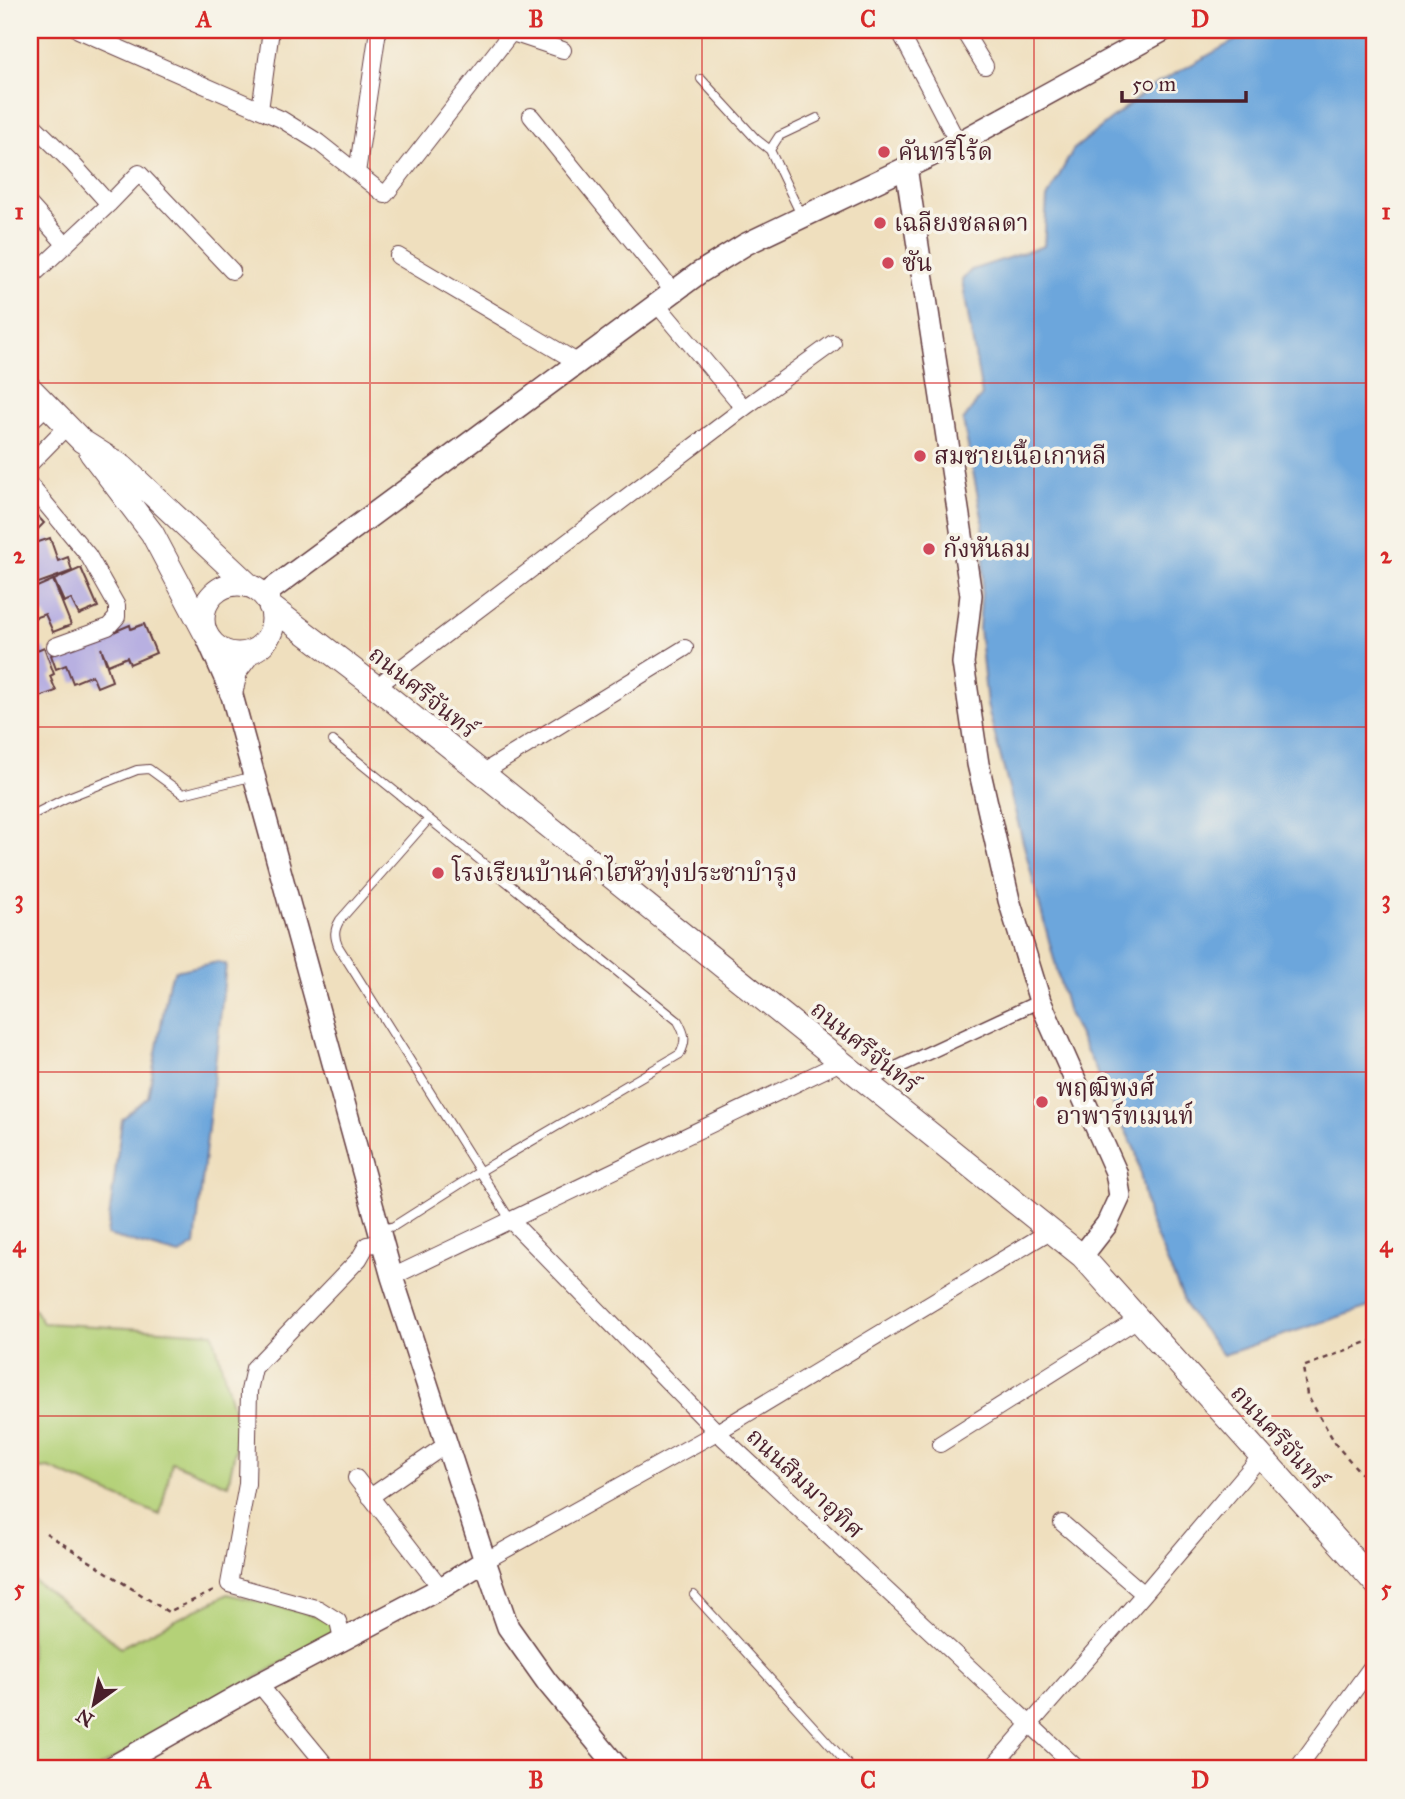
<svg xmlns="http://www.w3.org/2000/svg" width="1405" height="1799" font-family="'IM FELL Great Primer','Noto Serif Thai',serif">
<rect width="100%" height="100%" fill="#f7f3e8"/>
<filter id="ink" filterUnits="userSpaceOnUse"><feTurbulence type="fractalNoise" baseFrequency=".0143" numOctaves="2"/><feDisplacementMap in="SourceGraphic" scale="14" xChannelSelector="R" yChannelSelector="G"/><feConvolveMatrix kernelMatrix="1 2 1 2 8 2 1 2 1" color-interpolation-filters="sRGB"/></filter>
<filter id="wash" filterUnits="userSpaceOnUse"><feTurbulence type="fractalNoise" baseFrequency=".00686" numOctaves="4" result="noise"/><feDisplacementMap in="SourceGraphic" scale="28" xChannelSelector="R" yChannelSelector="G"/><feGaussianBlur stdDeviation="1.57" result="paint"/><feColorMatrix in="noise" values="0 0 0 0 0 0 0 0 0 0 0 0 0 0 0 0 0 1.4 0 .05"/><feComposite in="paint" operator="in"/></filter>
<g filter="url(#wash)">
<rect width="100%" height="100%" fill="#efdfbe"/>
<path fill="#b4d178" stroke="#7f7852" stroke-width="2" d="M30,1303l13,20 170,10 26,98 -11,54 -56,-23 -12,53 -111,-47 -19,2z
M30,1578l91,69 107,-53 90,22 17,8v9l-239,136h-66z"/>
<path fill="#6ca6dc" stroke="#5b6284" stroke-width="2" d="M1254,30h121v1275l-152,50 -34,-43 -40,-92 -13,-68 -68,-139 -81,-308 -8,-77 5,-68 -1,-38 -20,-101 19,-26 -20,-115 9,-10 73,-24 3,-48 26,-48 78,-63z
M218,962l8,3 -31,280 -16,10 -72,-20 15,-116 26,-22 21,-116 6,-10z"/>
<g id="blocks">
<path fill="#b8b0e1" d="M30,508l14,15 -14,14z
M50,538l8,23 10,-4 4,14 -39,14 -3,-10v-30z
M81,568l17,39 -19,8 -8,-16 -7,3 -10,-22z
M53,580l18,45 -18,7 -8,-18 -11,4 -4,-11v-17z
M144,624l12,29 -26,11 -3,-7 -19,8 -7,-17 11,33 -15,6 -5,-12 -19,8 -7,-18 -10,4 -5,-14 46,-16 33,-14 1,4z
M44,647l10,27 -4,2 6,15 -20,7 -3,-7 -3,1v-39z"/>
</g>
</g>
<g filter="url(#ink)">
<use href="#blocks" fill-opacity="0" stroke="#633c41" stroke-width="2"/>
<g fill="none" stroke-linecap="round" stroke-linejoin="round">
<g stroke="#633c41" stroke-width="10">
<path id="service" d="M701,79l55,60 14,11 32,67
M770,150l9,-14 38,-18
M333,741l345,280c7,13 9,19 2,33l-201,118 -85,54 -15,4
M30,816l36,-18 71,-28 12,-1 34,25 71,-18
M429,819l-89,101c-6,10 -6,16 -2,26l173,275
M694,1595l158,174"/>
</g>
<g stroke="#633c41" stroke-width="15">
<path id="pedestrian" d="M866,1082l174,-81"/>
</g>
<g stroke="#633c41" stroke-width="18">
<path id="minor" d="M78,30l203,89 37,23 67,53 126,-162
M503,30l60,20
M899,30l59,113
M963,30l22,36
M260,110l11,-80
M531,116l142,175
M30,122l42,41 37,41
M357,173l21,-143
M30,205l36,40
M398,256l179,106
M30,278l79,-74 30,-31 93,98
M656,303l88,105
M30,422l17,-16
M30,464l37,-38
M30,485l58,70 29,51v11l-9,10 -53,19
M376,687l368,-279 89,-65
M482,773l203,-125
M511,1221l206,211 361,337
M392,1277l449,-215
M940,1444l198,-125
M356,1478l85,110
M370,1497l77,-53
M1062,1523l82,71
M485,1561l232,-129 333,-201
M342,1639l-4,-18 -19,-12 -90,-25 18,-100 2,-93 5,-23 105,-109 8,-14 16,-2
M259,1684l70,85
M991,1769l153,-175 117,-138
M1297,1769l78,-107"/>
</g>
<g stroke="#633c41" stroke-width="24">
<path id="tertiary" d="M906,167l65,428 -8,68 15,101 31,136 31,101 76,171 4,24 -13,28 -25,32
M264,595l435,-322 47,-29 212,-101 206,-113
M485,1561l23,66 39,55 72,87
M109,1769l150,-85 182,-96 44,-27 -93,-284 -161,-585 -26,-59"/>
</g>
<g stroke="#633c41" stroke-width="25">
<path id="secondary" d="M30,388l52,53 41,26 127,119
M91,453l61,80 53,100
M203 619a35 35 0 1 1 70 0a35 35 0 1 1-70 0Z
M270,606l106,81 706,569 293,327
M231,692l5,-22 12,-16"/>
</g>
<path stroke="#633c41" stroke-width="2.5" stroke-dasharray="5 5" stroke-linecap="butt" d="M1375,1339l-72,28 4,28 30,51 38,43
M46,1533l122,79 48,-22"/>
<use href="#service" stroke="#fff" stroke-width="8"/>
<use href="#pedestrian" stroke="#fff" stroke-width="12"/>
<use href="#minor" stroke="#fff" stroke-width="16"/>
<use href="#tertiary" stroke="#fff" stroke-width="21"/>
<use href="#secondary" stroke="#fff" stroke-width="23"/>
</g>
</g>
<path fill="none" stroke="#d62828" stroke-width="2" stroke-opacity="0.55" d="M370,30v1739M702,30v1739M1034,30v1739M30,383h1345M30,727h1345M30,1072h1345M30,1416h1345"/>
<g fill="#d1495b" stroke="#f7f3e8" stroke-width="2.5">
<circle cx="884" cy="152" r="7"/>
<circle cx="880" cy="223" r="7"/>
<circle cx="888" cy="263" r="7"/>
<circle cx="920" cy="456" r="7"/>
<circle cx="929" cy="549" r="7"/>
<circle cx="438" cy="873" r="7"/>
<circle cx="1042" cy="1102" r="7"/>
</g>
<g text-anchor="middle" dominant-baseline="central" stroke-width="7" stroke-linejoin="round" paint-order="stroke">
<g font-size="24" fill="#4a1f2b" stroke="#f7f3e8" text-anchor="start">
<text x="898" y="152">คันทรีโร้ด</text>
<text x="894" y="223">เฉลียงชลลดา</text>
<text x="902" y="263">ซัน</text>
<text x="934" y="456">สมชายเนื้อเกาหลี</text>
<text x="943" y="549">กังหันลม</text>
<text x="452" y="873">โรงเรียนบ้านคำไฮหัวทุ่งประชาบำรุง</text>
<text x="1056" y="1088">พฤฒิพงศ์<tspan x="1056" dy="28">อาพาร์ทเมนท์</tspan></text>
</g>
<g font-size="24" fill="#4a1f2b" stroke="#f7f3e8">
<text transform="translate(423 692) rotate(39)">ถนนศรีจันทร์</text>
<text transform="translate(865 1047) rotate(39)">ถนนศรีจันทร์</text>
<text transform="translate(1279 1437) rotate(48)">ถนนศรีจันทร์</text>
<text transform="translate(805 1483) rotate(43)">ถนนสิมมาอุทิศ</text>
</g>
</g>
<rect width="1405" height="1799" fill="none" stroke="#f7f3e8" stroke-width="77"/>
<g transform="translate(94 1704) rotate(213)" stroke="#f7f3e8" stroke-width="5" paint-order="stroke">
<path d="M0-5L12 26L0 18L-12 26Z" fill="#4a1f2b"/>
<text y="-10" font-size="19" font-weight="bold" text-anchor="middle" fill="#4a1f2b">N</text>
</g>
<path d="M1122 91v10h124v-10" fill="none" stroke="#4a1f2b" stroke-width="3.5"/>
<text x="1132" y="91" font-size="21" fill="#4a1f2b" stroke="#f7f3e8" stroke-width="5" paint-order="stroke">50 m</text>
<rect x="38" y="38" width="1328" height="1722" fill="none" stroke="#d62828" stroke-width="2.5"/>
<g font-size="23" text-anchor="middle" font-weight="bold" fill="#d62828">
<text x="204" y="27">A</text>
<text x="536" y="27">B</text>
<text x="868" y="27">C</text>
<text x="1200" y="27">D</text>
<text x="19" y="219">1</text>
<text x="1386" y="219">1</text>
<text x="19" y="563">2</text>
<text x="1386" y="563">2</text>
<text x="19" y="907">3</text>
<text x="1386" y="907">3</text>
<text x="19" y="1252">4</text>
<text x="1386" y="1252">4</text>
<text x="19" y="1596">5</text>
<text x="1386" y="1596">5</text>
<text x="204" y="1788">A</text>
<text x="536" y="1788">B</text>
<text x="868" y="1788">C</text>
<text x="1200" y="1788">D</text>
</g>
</svg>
